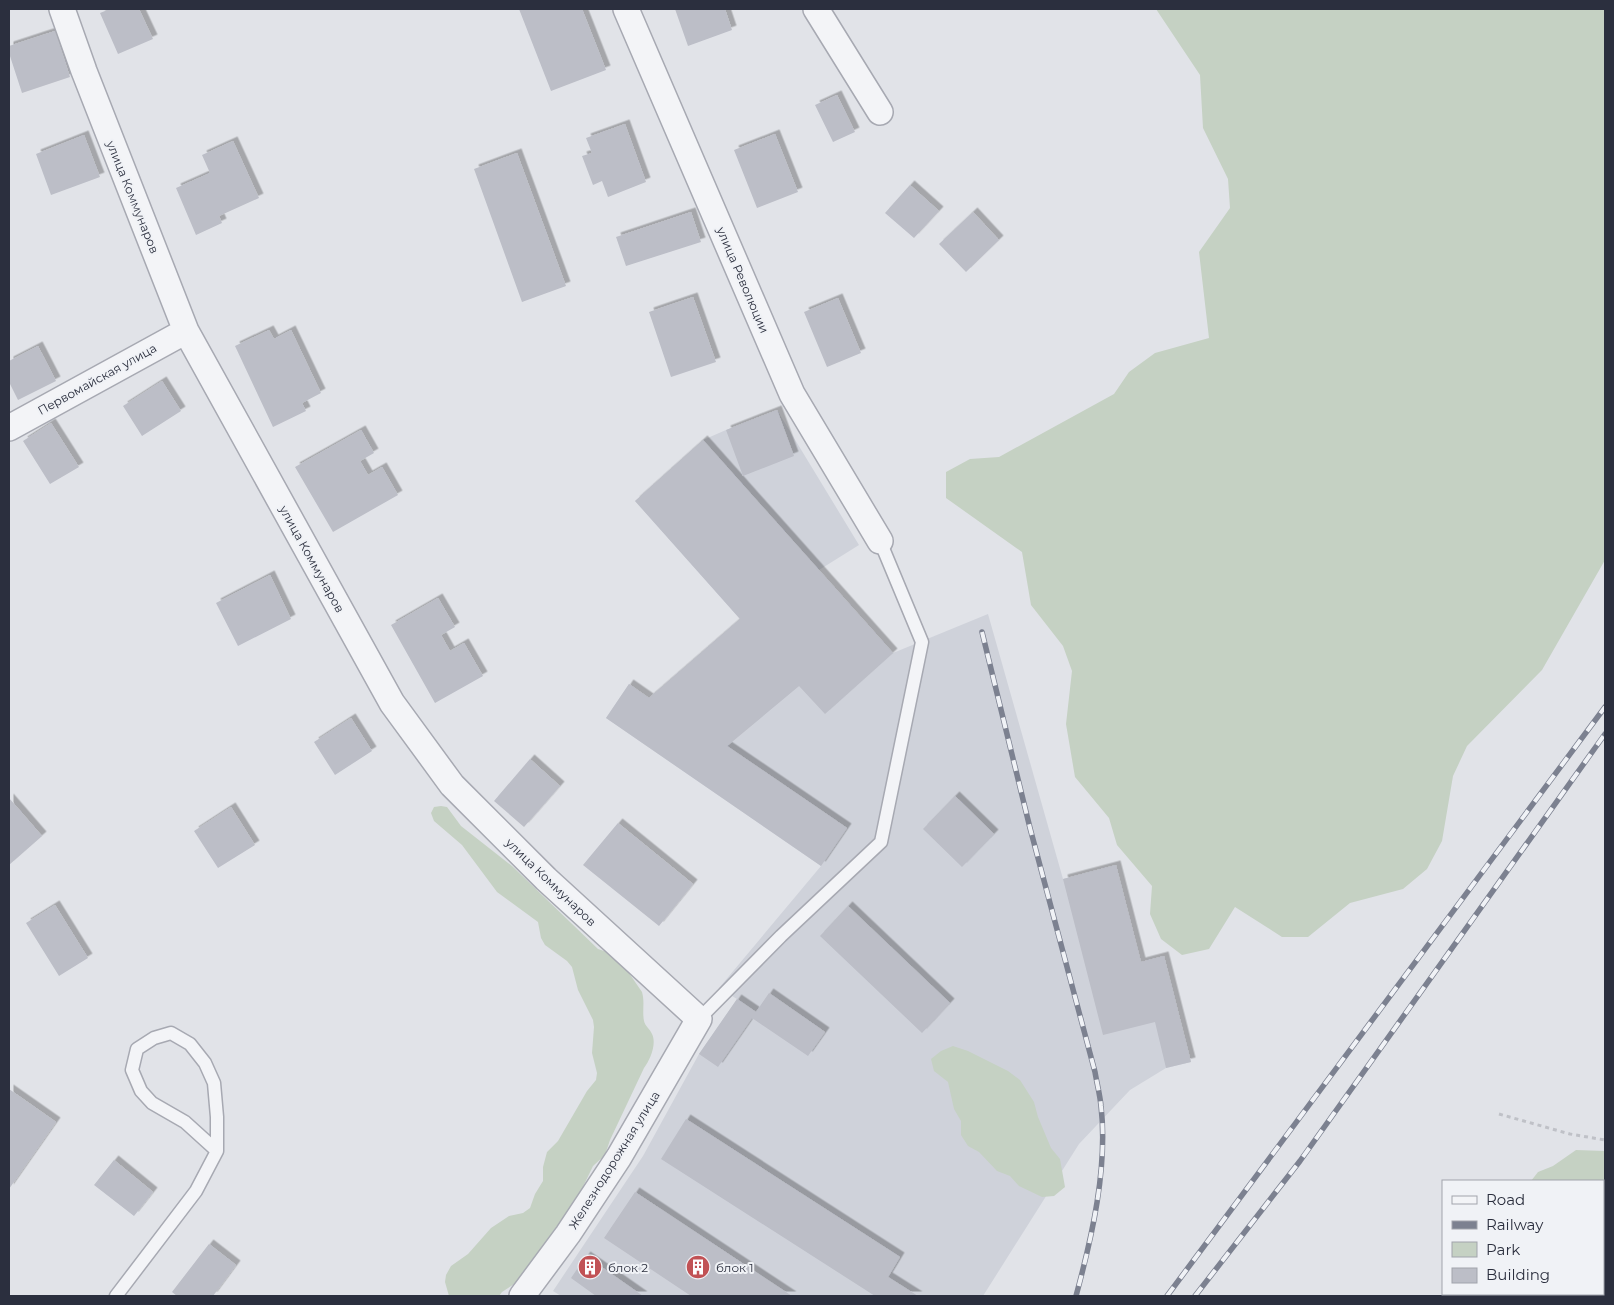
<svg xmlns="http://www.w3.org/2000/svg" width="1614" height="1305" font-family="Montserrat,sans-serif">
<defs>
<filter id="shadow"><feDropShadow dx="4.5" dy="-4.5" stdDeviation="0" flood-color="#0004"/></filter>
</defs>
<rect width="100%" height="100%" fill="#e1e3e8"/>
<path fill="#cfd2da" d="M777,410l82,135 -40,25 74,83 95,-39 75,265 53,-14 25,97 23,-6 27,106 -25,6 -36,22 -51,54 -96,152h-422l-8,-5 90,-135 56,-102 38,-55 -18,-11 102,-122 -215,-148 23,-34 20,14 91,-79 -105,-118 68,-61 23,-10z"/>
<path fill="#c5d1c3" d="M1156,9h449v551l-63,110 -75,76 -14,30 -11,65 -15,28 -24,20 -53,14 -42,34h-26l-47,-30 -26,42 -27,6 -21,-16 -11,-25 2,-28 -35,-41 -8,-27 -34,-41 -9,-53 6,-53 -9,-25 -32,-41 -9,-53 -76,-54v-26l24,-13 29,-2 115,-63 15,-22 26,-19 54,-15 -10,-86 31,-44 -2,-29 -25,-51 -3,-53z
M441,806l6,1 14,19 51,40 86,83 15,5 7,6 22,32c3,10 0,19 2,29 1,5 6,8 8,13 5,10 -2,26 -8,34l-34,72 -5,15 -12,11 -14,29 -42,60 -5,13 -10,11 -20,13 -3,4h-50l-4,-14 1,-7 5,-9 17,-12 23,-26 18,-12 14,-3 7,-5 5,-14 8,-13v-14l4,-15 11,-11 29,-50 9,-11 1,-7 -5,-20 2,-26 -1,-7 -15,-30 -6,-23 -5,-6 -22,-16 -4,-7 -3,-16 -41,-30 -35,-47 -28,-24 -3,-8 3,-6z
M953,1046l15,5 40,20 12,9 14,22 4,15 13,31 9,11 5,28 -11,9 -12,1 -23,-11 -9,-10 -13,-5 -18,-19 -11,-6 -7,-11v-14l-7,-12 -6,-27 -14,-11 -3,-12 10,-8z
M1576,1150l29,1v145h-115l1,-2h112v-113h-72l7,-9 15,-6z"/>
<path fill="#bcbec7" filter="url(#shadow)" d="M110,9h29l14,30 -35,15 -18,-41z
M519,9h63l24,61 -55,21z
M675,9h50l7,21 -44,16z
M55,31l15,46 -48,16 -13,-40v-7z
M837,95l18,37 -22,10 -18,-37z
M625,124l21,58 -38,15 -6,-16 -9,4 -11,-29 10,-3 -6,-15z
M775,134l23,58 -41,16 -23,-58z
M84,135l16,42 -49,18 -15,-41z
M233,141l26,57 -40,18 3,7 -26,12 -20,-47 34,-15 -8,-18z
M517,153l49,133 -44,16 -48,-133z
M910,185l29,26 -25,27 -29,-25z
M691,212l10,30 -75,24 -10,-29z
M973,212l26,28 -33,32 -27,-28z
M693,297l23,65 -45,15 -22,-65z
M838,298l23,55 -34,14 -23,-55z
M269,330l5,9 17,-9 30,63 -19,10 4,8 -33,16 -38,-81z
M38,346l18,35 -38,19 -9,-18v-21z
M162,381l19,30 -39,25 -19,-30z
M777,410l17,46 -51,20 -17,-46z
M51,423l28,44 -29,17 -27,-43z
M361,430l13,23 -14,8 8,14 14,-8 16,28 -65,37 -38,-65z
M703,440l190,213 -68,61 -26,-28 -72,60 120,82 -26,38 -215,-148 23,-34 20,14 91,-79 -105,-118z
M270,575l21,44 -53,27 -22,-43z
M438,598l17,29 -14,8 9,16 14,-8 19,33 -48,27 -44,-78z
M351,718l21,33 -37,24 -21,-33z
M530,759l30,27 -36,41 -30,-26z
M955,796l39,38 -32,33 -39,-38z
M9,798l33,38 -33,29z
M231,807l24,38 -37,23 -24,-37z
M618,823l75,61 -34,42 -76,-61z
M1116,865l25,97 23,-6 27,106 -25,6 -11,-46 -52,13 -40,-156z
M55,905l33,53 -29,18 -33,-53z
M848,906l102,97 -28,30 -102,-97z
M769,993l56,39 -17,24 -56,-38 -34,49 -19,-13 38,-55 19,13z
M9,1089l47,33 -47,67z
M686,1119l214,138 -12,20 30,19h-43l-214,-137z
M114,1160l39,32 -19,24 -40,-31z
M635,1192l157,104h-101l-87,-58z
M209,1244l27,21 -23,31h-36l-5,-4z
M586,1256l57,40h-47l-25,-18z"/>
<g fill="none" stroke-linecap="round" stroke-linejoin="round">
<g stroke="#a7a9b2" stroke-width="15">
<path id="lane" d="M699,1019l82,-83 100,-94 41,-200 -42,-101
M116,1296l80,-105 21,-40v-34l-3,-34 -9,-20 -15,-19 -19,-11 -17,5 -17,11 -5,21 9,21 11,12 33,19 32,29"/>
</g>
<g stroke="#a7a9b2" stroke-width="28">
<path id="street" d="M62,9l22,62 102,260 206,372 60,82 94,94 153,140 -80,138 -51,77 -46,62
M626,9l166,385 88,147
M816,9l64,103
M9,428l177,-97"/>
</g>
<path stroke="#bfc1c7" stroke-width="3" stroke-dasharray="4 4" stroke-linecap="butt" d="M1499,1114l71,20 35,6"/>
<use href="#lane" stroke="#f3f4f7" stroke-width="12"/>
<use href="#street" stroke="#f3f4f7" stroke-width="25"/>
<g stroke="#7c8190" stroke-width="5.5">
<path id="rail" d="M982,632l48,196 65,244c2,12 5,23 6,34 7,61 -9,131 -25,190
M1167,1296l438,-589
M1195,1296l105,-135 305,-427"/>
</g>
<use href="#rail" stroke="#f0f2f6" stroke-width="4" stroke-dasharray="11" stroke-linecap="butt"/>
</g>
<defs>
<g id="building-disc" transform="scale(1.25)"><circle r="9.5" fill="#c15255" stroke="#f0f2f6"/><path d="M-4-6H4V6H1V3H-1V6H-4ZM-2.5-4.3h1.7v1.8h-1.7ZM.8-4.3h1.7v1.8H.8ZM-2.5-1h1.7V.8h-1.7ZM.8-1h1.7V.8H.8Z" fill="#fff"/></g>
</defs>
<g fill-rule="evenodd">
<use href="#building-disc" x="590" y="1267"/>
<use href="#building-disc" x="698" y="1267"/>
</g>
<g text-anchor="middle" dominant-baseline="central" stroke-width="4" stroke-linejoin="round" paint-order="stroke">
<g font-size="12" fill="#2b2f3e" stroke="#f0f2f6">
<text transform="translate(133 197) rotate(68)">улица Коммунаров</text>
<text transform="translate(743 280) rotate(67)">улица Революции</text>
<text transform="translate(97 379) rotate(-29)">Первомайская улица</text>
<text transform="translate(312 559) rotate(61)">улица Коммунаров</text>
<text transform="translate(551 882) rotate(44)">улица Коммунаров</text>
<text transform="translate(614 1160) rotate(-58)">Железнодорожная улица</text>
</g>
<g font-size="12" fill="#2b2f3e" stroke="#f0f2f6" text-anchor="start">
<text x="608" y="1267">блок 2</text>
<text x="716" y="1267">блок 1</text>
</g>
</g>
<rect width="1614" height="1305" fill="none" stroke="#2b2f3e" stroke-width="20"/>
<rect x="1442" y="1180" width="162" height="115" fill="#f0f2f6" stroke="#a1a4ac"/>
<rect x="1452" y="1196" width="25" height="8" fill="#f3f4f7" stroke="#a1a4ac"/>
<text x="1486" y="1205" font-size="15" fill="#2b2f3e">Road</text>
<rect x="1452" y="1221" width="25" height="8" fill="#7c8190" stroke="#a1a4ac"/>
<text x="1486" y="1230" font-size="15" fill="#2b2f3e">Railway</text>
<rect x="1452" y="1242" width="25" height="15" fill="#c5d1c3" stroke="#a1a4ac"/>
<text x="1486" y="1255" font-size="15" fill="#2b2f3e">Park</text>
<rect x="1452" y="1268" width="25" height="15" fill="#bcbec7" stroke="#a1a4ac"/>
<text x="1486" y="1280" font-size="15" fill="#2b2f3e">Building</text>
</svg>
